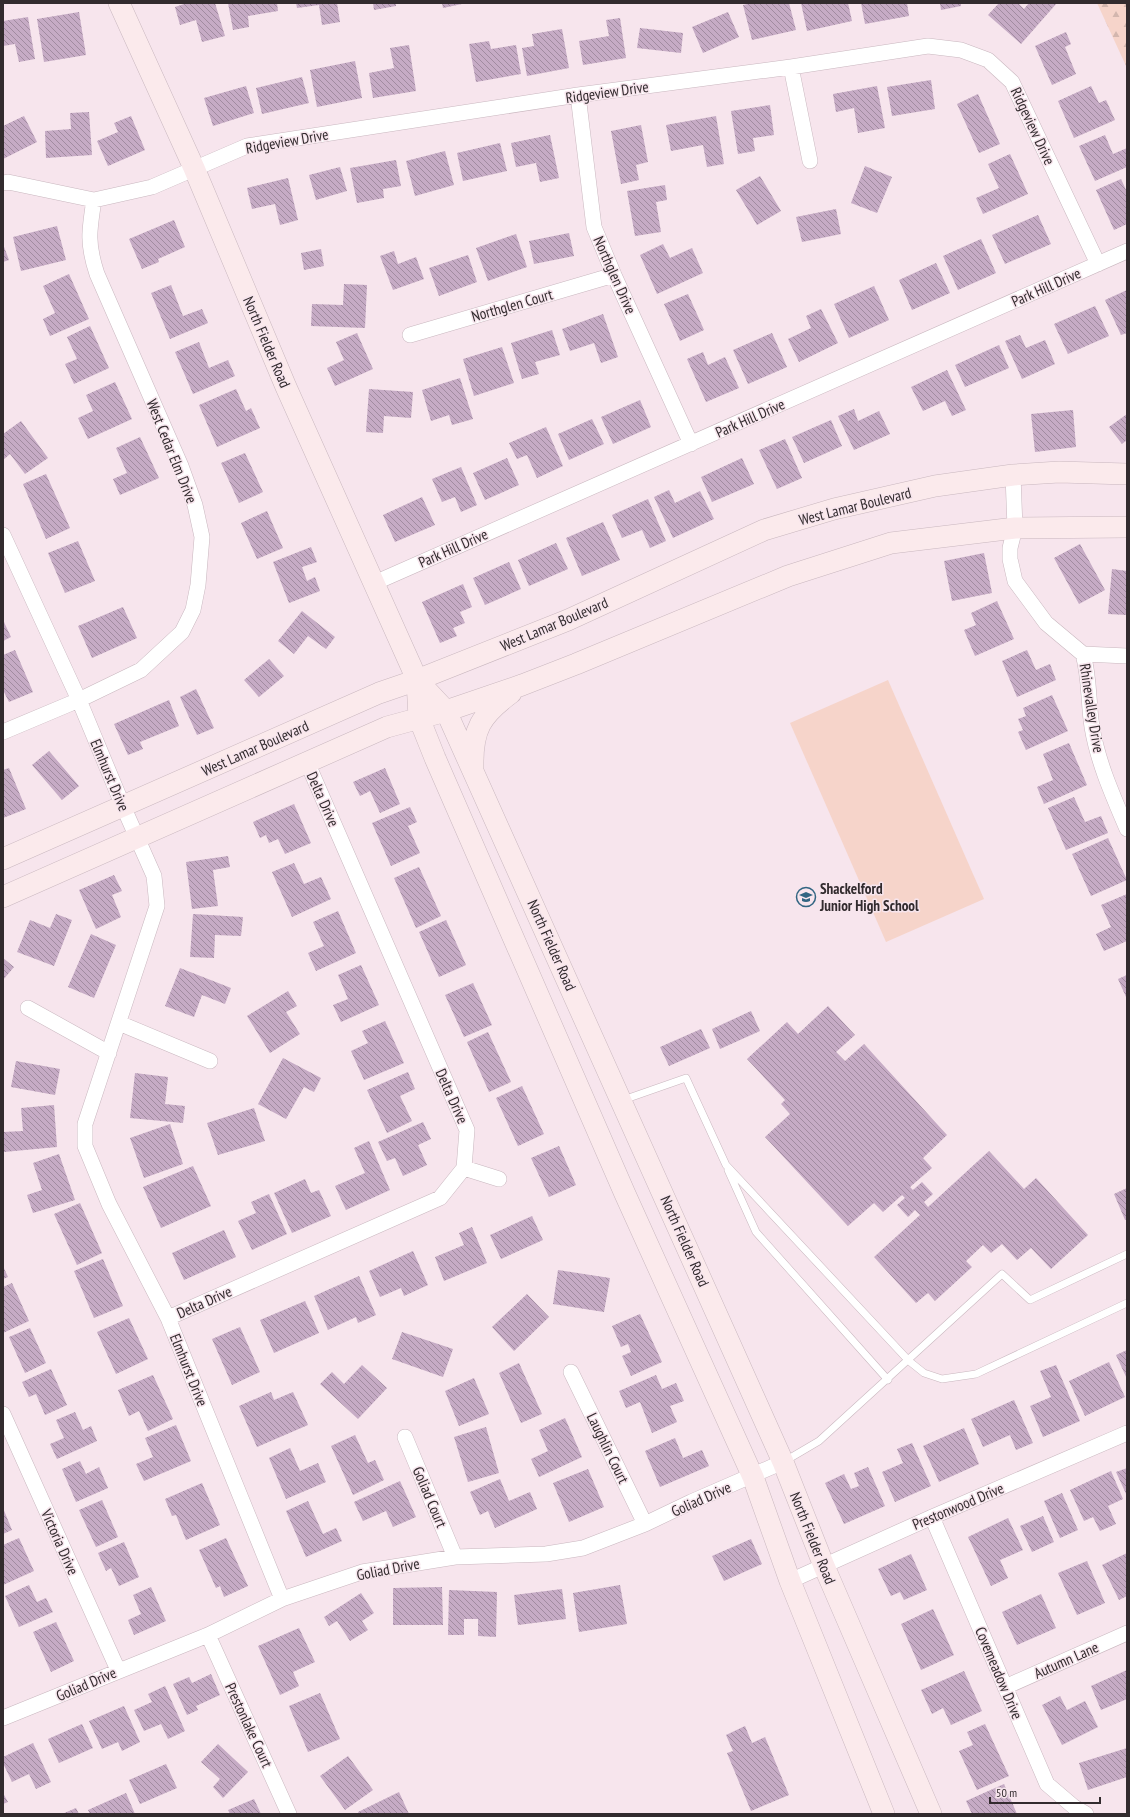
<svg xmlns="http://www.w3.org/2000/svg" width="1130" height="1817" font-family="'PT Sans Narrow',sans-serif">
<defs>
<pattern id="forest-firs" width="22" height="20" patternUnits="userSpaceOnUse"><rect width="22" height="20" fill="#f6d4ca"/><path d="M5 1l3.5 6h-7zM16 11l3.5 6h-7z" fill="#d3b6ae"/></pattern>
<pattern id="building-back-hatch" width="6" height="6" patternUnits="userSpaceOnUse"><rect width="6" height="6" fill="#c6abc5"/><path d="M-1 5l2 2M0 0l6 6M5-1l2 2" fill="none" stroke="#a18ba0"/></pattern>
</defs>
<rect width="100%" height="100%" fill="#f7e5ed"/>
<path fill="url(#forest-firs)" d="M1097,3h30v65z"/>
<path fill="#f6d4ca" d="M888,680l96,219 -98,43 -96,-219z"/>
<path fill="url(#building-back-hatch)" d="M187,3h28l10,33 -23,6 -6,-22 -16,5 -5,-18z
M228,3h49l1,8 -30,5 1,11 -16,3z
M296,3h41l3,19 -18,3 -3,-20 -22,3z
M373,3h23v3l-22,4z
M442,3h20v1l-19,4z
M752,3h37l7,27 -44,10 -9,-35z
M801,3h47l4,18 -45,10z
M861,3h46l2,13 -44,8z
M940,3h21v3l-20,4z
M999,3h19l6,6 5,-6h28l-36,41 -33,-29z
M79,12l7,43 -42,7 -7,-43z
M728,12l11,25 -36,16 -11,-26z
M28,17l7,42 -16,3 -4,-18 -12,2v-25z
M620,18l6,40 -43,7 -4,-24 30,-5 -3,-16z
M640,28l43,5 -2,20 -44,-5z
M562,29l7,39 -42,8 -5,-28 12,-2 -2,-12z
M1066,32l5,12 -6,3 11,27 -24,11 -17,-39z
M489,41l2,8 25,-4 5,29 -45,8 -7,-38z
M409,45l7,46 -43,7 -4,-25 25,-5 -4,-20z
M355,61l7,37 -45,9 -7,-37z
M302,77l7,26 -47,11 -6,-26z
M931,80l4,29 -43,7 -5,-29z
M246,86l8,27 -41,13 -9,-28z
M877,86l8,42 -27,5 -4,-25 -18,4 -3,-18z
M1091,86l8,17 7,-3 9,20 -41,18 -16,-37z
M978,94l22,50 -21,9 -22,-49z
M770,105l4,30 -21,3 2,13 -17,3 -7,-43z
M89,112l3,43 -46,3 -1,-27 26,-2 -1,-16z
M24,116l13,26 -34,17v-33z
M131,116l14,34 -37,16 -11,-25 21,-9 -4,-9z
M716,116l8,48 -17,3 -4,-22 -32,6 -5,-26z
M641,125l7,37 -12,3 3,15 -18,4 -10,-53z
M550,135l9,43 -19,4 -4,-19 -20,4 -5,-24z
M1105,135l8,19 14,-6v19l-32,14 -16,-35z
M500,143l7,28 -44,10 -6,-28z
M445,151l9,34 -39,11 -9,-35z
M1010,154l18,40 -45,20 -7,-16 23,-10 -11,-24z
M396,160l5,26 -18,3 1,9 -27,5 -7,-35z
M865,166l27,11 -15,36 -26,-10z
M340,167l7,24 -31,9 -7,-25z
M760,176l21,35 -24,14 -21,-35z
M288,178l10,42 -18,5 -5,-21 -23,5 -5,-21z
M1121,179l6,13v32l-13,6 -18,-40z
M665,185l2,15 -11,2 5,30 -26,4 -8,-45z
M836,209l5,25 -39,8 -6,-25z
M1038,215l13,29 -46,20 -13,-29z
M174,220l11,27 -27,12 1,3 -17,7 -13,-30z
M57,226l9,34 -45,11 -8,-34z
M569,233l5,23 -40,8 -5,-23z
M516,234l11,33 -39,14 -12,-33z
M981,239l15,34 -38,17 -15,-34z
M3,244l6,16 -6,2z
M663,244l7,14 22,-10 11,25 -46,21 -17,-39z
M321,249l3,17 -20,4 -3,-17z
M394,251l4,13 18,-7 8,22 -31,11 -13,-34z
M468,255l9,27 -38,14 -10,-28z
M936,263l14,30 -38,17 -13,-30z
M69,274l20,45 -39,17 -7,-17 12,-6 -12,-27z
M344,284l23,1 -2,43 -54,-2 1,-22 31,1z
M171,285l12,31 19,-7 6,14 -38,16 -19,-46z
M874,286l15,34 -40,18 -15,-34z
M1127,290v43l-6,2 -16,-35z
M688,294l16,36 -24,11 -16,-37z
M1095,306l14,30 -41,18 -14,-30z
M821,309l17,34 -39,19 -11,-23 23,-11 -5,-12z
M603,314l15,43 -17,6 -7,-20 -24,8 -8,-22z
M90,326l19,42 -35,16 -9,-20 12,-5 -10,-22z
M552,330l8,25 -25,7 4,12 -17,5 -11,-36z
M357,333l16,36 -38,17 -8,-18 17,-8 -8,-18z
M772,333l15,34 -39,17 -15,-34z
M1020,335l6,13 19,-8 10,24 -33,15 -17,-38z
M199,342l10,26 19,-8 7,16 -42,18 -18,-42z
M999,345l10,23 -44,19 -10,-22z
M502,347l12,36 -40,13 -11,-37z
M703,352l5,13 17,-8 14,31 -33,14 -19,-43z
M947,370l19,40 -14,6 -7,-15 -22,10 -12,-24z
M460,378l13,41 -21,6 -3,-10 -18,6 -9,-31z
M115,382l17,37 -44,20 -10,-21 15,-7 -7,-16z
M236,389l10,22 5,-3 9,20 -43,19 -18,-42z
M369,389l44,3 -2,26 -27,-2 -1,17 -17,-1z
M640,400l11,27 -38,17 -12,-27z
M854,409l4,12 21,-10 11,23 -36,16 -16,-34z
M1073,410l3,37 -41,5 -4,-38z
M1127,414v26l-5,4 -13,-17z
M592,419l12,25 -35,16 -11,-26z
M831,420l11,26 -38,17 -12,-26z
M21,421l27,37 -23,16 -15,-20 -7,6v-26z
M546,427l17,39 -26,12 -10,-23 -10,4 -8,-16z
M140,437l19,41 -39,17 -7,-16 14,-6 -11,-25z
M785,439l17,39 -25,11 -18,-39z
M245,453l18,39 -24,11 -18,-40z
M507,458l12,27 -34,15 -12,-27z
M742,458l12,26 -42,18 -11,-25z
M461,467l16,38 -16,7 -6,-15 -13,5 -10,-23z
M46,474l24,54 -24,11 -23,-55z
M669,490l6,13 25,-12 14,28 -41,19 -19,-41z
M422,497l13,28 -40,17 -12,-27z
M648,499l18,42 -16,7 -8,-18 -20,8 -10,-23z
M267,511l16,37 -26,11 -16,-36z
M603,522l17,38 -38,16 -16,-38z
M78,541l17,40 -30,12 -17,-40z
M556,543l12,26 -39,17 -11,-26z
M1080,544l25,46 -26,14 -25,-46z
M311,547l6,15 -15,5 5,14 8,-4 5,14 -31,12 -16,-41z
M984,553l8,40 -40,8 -8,-40z
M509,562l12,27 -36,16 -12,-27z
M1112,569l15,2v44l-19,-1z
M463,584l9,23 -12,5 5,11 -12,5 4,8 -17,7 -18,-41z
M997,601l17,38 -39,17 -11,-26 12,-5 -5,-12z
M123,607l14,31 -45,20 -14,-32z
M302,611l33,26 -9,12 -18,-13 -14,18 -16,-13z
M3,620l8,17 -8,4z
M15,650l18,42 -24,10 -6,-12v-35z
M1027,650l9,20 14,-6 6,16 -39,17 -15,-36z
M269,659l15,17 -25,21 -15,-17z
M196,689l18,39 -17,7 -17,-38z
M1052,695l16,36 -42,19 -8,-18 5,-2 -5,-11 8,-3 -3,-8z
M169,700l10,26 -39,16 3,7 -15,6 -14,-31z
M1069,743l18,42 -43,19 -7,-17 16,-7 -10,-26z
M49,751l30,35 -17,14 -30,-35z
M9,768l17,41 -23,9v-48z
M385,768l15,36 -20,9 -10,-22 -10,5 -7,-14z
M1074,797l11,25 16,-6 7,17 -42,17 -18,-42z
M294,804l17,39 -26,11 -7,-15 -9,4 -3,-8 -6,3 -7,-16z
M410,807l7,15 -9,4 12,27 -29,13 -19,-43z
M1108,838l19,42 -36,16 -19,-42z
M228,856l2,11 -17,3 5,36 -26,3 -6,-47z
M294,863l10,21 17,-7 10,22 -39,18 -20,-45z
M419,867l22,49 -25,12 -22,-50z
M114,875l8,16 -10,4 9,22 -25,12 -17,-39z
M1127,894v47l-23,10 -8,-17 15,-7 -10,-22z
M338,911l18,42 -40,18 -8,-18 16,-7 -11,-24z
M56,914l16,6 -18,46 -37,-14 13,-32 20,8z
M193,914l50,3 -2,19 -26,-1 -1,23 -24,-1z
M446,920l20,45 -27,12 -20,-45z
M91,934l25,11 -22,53 -26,-11z
M3,958l11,9 -11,13z
M361,965l18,40 -38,17 -8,-17 15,-6 -10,-24z
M180,968l51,20 -6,16 -23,-9 -8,22 -29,-11z
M1127,975v22h-1l-8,-18z
M473,983l19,42 -28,12 -19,-42z
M288,991l9,15 -11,6 14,22 -30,19 -23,-37z
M828,1006l27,29 -19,17 9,9 19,-17 83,91 -24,23 9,10 -22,19 3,3 9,-8 11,12 -9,8 4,5 61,-56 35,38 12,-11 52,57 -37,34 -20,-21 -14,12 -15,-16 -11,9 -8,-8 -17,16 6,6 -37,34 -7,-8 -12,10 -42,-46 46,-42 -5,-5 -7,7 -11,-12 8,-7 -3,-3 -19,17 -9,-9 -26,23 -83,-89 25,-23 -9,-10 4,-4 -38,-41 40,-37 11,12z
M751,1011l9,20 -40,18 -8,-20z
M385,1021l19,42 -40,17 -13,-29 17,-8 -6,-12z
M701,1029l9,19 -41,18 -9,-19z
M488,1032l23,50 -22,10 -22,-50z
M283,1058l38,20 -7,14 -10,-5 -18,32 -28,-15z
M16,1061l44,8 -5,26 -44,-8z
M408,1072l7,17 -15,7 12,25 -25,12 -20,-43z
M135,1073l33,4 -3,27 20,2 -2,17 -53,-5z
M522,1086l22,48 -26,12 -22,-48z
M54,1105l3,42 -53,5 -1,-20 20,-1 -2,-23z
M254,1108l11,33 -47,14 -11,-32z
M423,1122l8,17 -13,6 9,20 -24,11 -8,-18 -8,3 -9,-19z
M170,1124l13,40 -39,14 -14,-40z
M369,1141l21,49 -44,20 -11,-24 30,-13 -11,-25z
M559,1146l17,39 -27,12 -18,-39z
M59,1154l16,46 -42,13 -6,-18 15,-5 -9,-27z
M193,1166l18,40 -50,22 -18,-41z
M305,1179l6,14 8,-3 12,26 -39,17 -18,-40z
M1127,1188v32h-2l-11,-26z
M269,1194l18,40 -35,16 -14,-29 18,-8 -5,-11z
M80,1203l22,50 -25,12 -23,-51z
M532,1216l11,24 -42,19 -11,-24z
M472,1227l15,36 -43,18 -9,-24 29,-12 -5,-12z
M224,1230l12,27 -52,23 -12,-27z
M413,1251l15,34 -24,11 -3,-8 -21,9 -11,-26z
M103,1259l20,47 -29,12 -20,-47z
M3,1266l5,11 -5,2z
M558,1270l52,8 -6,34 -51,-8z
M359,1276l17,39 -18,8 -2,-6 -28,13 -14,-34z
M12,1283l17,38 -26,12v-46z
M527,1294l22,23 -35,34 -22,-24z
M305,1301l14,32 -45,20 -14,-33z
M640,1314l22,48 -31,14 -9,-20 9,-4 -3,-8 -7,3 -9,-21z
M129,1318l19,41 -32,15 -19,-42z
M240,1327l20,45 -28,13 -20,-46z
M30,1328l16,35 -21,10 -16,-36z
M402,1332l51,17 -10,28 -51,-18z
M1127,1350v29l-11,-24z
M1109,1362l16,35 -40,19 -16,-35z
M519,1363l23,51 -21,9 -22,-50z
M362,1365l25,23 -29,31 -38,-35 12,-12 12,12z
M1056,1365l24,56 -37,16 -13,-31 21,-9 -11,-26z
M51,1369l16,36 -22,10 -9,-21 -7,3 -7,-15z
M153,1375l20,44 -25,12 -9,-20 -10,5 -11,-26z
M656,1375l6,14 14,-6 8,18 -14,5 7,16 -25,11 -12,-31 -14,6 -7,-17z
M474,1378l15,36 -30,12 -14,-35z
M271,1392l3,8 19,-8 15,33 -51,22 -18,-41z
M1014,1400l19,43 -17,7 -6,-15 -27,12 -12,-28z
M75,1412l8,18 8,-4 6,15 -40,18 -7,-15 14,-6 -8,-18z
M565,1418l17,39 -43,20 -8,-18 17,-8 -9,-21z
M176,1425l15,36 -47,20 -8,-17 17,-7 -8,-19z
M486,1427l13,46 -31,9 -14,-45z
M964,1428l15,36 -40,18 -16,-36z
M355,1435l13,28 7,-3 9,20 -31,15 -22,-49z
M675,1438l8,20 19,-8 7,16 -49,21 -15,-36z
M912,1443l19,43 -36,16 -13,-30 21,-9 -6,-14z
M290,1448l10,23 18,-8 8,19 -40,17 -17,-41z
M80,1461l6,13 13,-7 9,21 -32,14 -14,-33z
M868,1467l17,39 -41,18 -19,-41 19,-9 7,15 8,-3 -5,-13z
M1127,1468v28l-11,-24z
M588,1469l16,38 -35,15 -16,-39z
M1111,1471l12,28 -15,7 8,18 -16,7 -7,-14 -9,4 -14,-31z
M500,1479l9,22 21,-9 7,17 -42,19 -7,-17 -8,4 -10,-23z
M400,1481l16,36 -23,10 -7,-16 -23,10 -9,-19z
M202,1483l18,42 -34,15 -10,-25 -4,1 -7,-17z
M1062,1493l16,37 -18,8 -16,-37z
M102,1500l16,37 -22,10 -17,-37z
M308,1501l15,33 13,-6 6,13 -36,16 -20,-46z
M3,1508l9,22 -9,4z
M1043,1516l11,26 -22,10 -12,-26z
M1008,1518l15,32 -23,10 8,18 -17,8 -23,-49z
M19,1538l15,33 -31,14v-40z
M226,1538l22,48 -24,11 -4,-11 -4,2 -17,-38z
M751,1539l11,25 -38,17 -12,-25z
M124,1542l15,35 -20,9 -8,-18 -5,3 -8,-18z
M1127,1553v43l-8,4 -17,-35z
M911,1554l16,36 -23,10 -4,-8 -9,4 -13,-27z
M1087,1561l18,42 -28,12 -19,-42z
M29,1585l8,17 9,-4 7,14 -34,15 -14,-31z
M620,1585l7,39 -48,8 -6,-39z
M151,1587l15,34 -32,14 -6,-15 13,-6 -8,-19z
M442,1587l1,38h-50v-37z
M562,1589l4,30 -48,6 -4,-30z
M449,1590l48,2 -1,45 -18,-1v-17h-14v16h-16z
M361,1593l13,20 -12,8 6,9 -18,11 -13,-20 -8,5 -5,-9z
M1041,1594l15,34 -39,17 -15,-33z
M933,1609l21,46 -33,15 -20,-46z
M56,1622l18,39 -23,11 -18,-40z
M299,1628l16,34 -22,10 6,14 -19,9 -22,-49z
M1127,1670v29l-26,11 -10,-24z
M964,1671l18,40 -31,14 -8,-17 -11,6 -11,-24z
M211,1674l9,21 -24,11 2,4 -11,5 -14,-31 16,-7 3,6z
M165,1686l20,45 -17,8 -7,-15 -17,7 -10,-21 18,-8 -4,-8z
M320,1693l20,46 -32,13 -19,-46z
M1060,1696l7,14 18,-9 13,26 -36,18 -20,-40z
M124,1706l16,36 -18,9 -4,-9 -16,7 -13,-28z
M82,1724l11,24 -34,15 -11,-24z
M985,1724l24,52 -32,14 -18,-39 14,-6 -6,-13z
M745,1726l7,17 13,-6 24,58 -38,16 -24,-58 6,-2 -7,-16z
M33,1743l18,39 -15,7 -7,-15 -17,8 -9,-19v-6z
M218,1744l30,28 -25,26 -10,-11 7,-8 -19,-17z
M1127,1748v29l-39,13 -9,-27z
M348,1756l25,34 -28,20 -25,-34z
M166,1764l11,24 -37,16 -11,-24z
M1004,1784l13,30h-45l-6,-13z
M399,1792l10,22h-50l-1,-2z
M3,1793l5,9 -5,2z
M126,1793l9,21h-45l-2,-4z
M254,1799l7,15h-31l-2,-4z
M76,1808l3,6h-17z"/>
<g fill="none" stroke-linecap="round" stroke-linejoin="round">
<g stroke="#c9b7bf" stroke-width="8">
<path id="service" d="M623,1100l63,-22 40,87 183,196 15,12 18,6 34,-5 151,-71
M728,1170l28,62 132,148
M785,1461l34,-20 183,-167 28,26 97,-46"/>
</g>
<g stroke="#c9b7bf" stroke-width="16">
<path id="minor" d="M791,67l19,94
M578,95l16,132 20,48 77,169
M3,183l5,-1 86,18 58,-13 95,-41 331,-51 213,-28 137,-21 33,4 27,10 24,22 86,182
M410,335l204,-60
M1013,475l2,53 -5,20v11l5,22 31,42 37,31 44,2
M3,535l76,165 44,106 31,70 3,30 -72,218v22l24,58 59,114 114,281
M372,584l755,-333
M1083,654c7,25 5,48 9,73 6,36 21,69 35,102
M3,732l76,-32 62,-30 41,-38 11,-22 5,-25 4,-48 -7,-32 -14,-39 -84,-192c-10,-30 -8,-43 -3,-74
M28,1008l81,45
M119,1023l91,38
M464,1168l35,11
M168,1318l272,-120 24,-30 3,-38 -160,-368
M571,1372l74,152
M3,1414l115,256
M405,1437l50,120
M932,1517l115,267 27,23 12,7
M790,1581l142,-64 195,-84
M208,1635l81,179
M1005,1687l122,-54
M3,1718l205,-83 74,-36 80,-27 93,-15 91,-3 37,-6 62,-24 46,-22 92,-40"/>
</g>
<g stroke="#c9b7bf" stroke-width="22">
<path id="secondary" d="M119,3l75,165 92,219 125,279 6,14 29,31 337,751 41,104 107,248
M417,680l2,38 16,40 190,436 128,283 37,104 94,233
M473,767c-1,-38 8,-52 38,-74
M3,859l376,-166 38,-13 151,-60 196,-90 70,-21 101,-23 78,-11 46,-3 68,2
M3,897l384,-170 59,-16 76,-26 54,-21 212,-88 103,-33 124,-15 112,-1"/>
</g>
<use href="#service" stroke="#fff" stroke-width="7"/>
<use href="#minor" stroke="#fff" stroke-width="15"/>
<use href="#secondary" stroke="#fbeaec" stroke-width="21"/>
</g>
<defs>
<g id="school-ring" transform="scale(1)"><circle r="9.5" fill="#f7e5ed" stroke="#326582" stroke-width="1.5"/><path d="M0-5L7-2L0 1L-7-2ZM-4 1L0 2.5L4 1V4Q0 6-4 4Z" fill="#326582"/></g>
</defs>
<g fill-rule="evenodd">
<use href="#school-ring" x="806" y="897"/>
</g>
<g text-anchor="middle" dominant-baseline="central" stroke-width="3" stroke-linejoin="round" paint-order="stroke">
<g font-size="15" fill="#322b2e" stroke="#f7e5ed">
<text transform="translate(607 92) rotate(-8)">Ridgeview Drive</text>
<text transform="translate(1033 126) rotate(65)">Ridgeview Drive</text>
<text transform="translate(287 141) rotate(-10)">Ridgeview Drive</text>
<text transform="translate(615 275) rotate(66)">Northglen Drive</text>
<text transform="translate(1046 287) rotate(-24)">Park Hill Drive</text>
<text transform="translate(512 305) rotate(-16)">Northglen Court</text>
<text transform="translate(267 342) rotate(67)">North Fielder Road</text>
<text transform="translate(750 418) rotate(-24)">Park Hill Drive</text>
<text transform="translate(172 451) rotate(68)">West Cedar Elm Drive</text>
<text transform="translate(855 506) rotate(-14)">West Lamar Boulevard</text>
<text transform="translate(453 548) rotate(-24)">Park Hill Drive</text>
<text transform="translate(554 624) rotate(-23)">West Lamar Boulevard</text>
<text transform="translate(1092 708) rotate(81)">Rhinevalley Drive</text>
<text transform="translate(255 748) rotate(-24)">West Lamar Boulevard</text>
<text transform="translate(110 775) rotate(67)">Elmhurst Drive</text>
<text transform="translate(323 799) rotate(66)">Delta Drive</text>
<text transform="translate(552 945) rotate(66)">North Fielder Road</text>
<text transform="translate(452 1096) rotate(66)">Delta Drive</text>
<text transform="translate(685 1241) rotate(66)">North Fielder Road</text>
<text transform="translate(204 1302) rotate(-24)">Delta Drive</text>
<text transform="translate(189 1370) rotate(68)">Elmhurst Drive</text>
<text transform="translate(608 1448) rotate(64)">Laughlin Court</text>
<text transform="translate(430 1497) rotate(67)">Goliad Court</text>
<text transform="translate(701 1499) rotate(-24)">Goliad Drive</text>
<text transform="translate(958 1506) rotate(-23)">Prestonwood Drive</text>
<text transform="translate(813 1538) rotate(68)">North Fielder Road</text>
<text transform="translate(60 1542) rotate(66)">Victoria Drive</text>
<text transform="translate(388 1569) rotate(-11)">Goliad Drive</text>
<text transform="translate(1066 1660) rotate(-24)">Autumn Lane</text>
<text transform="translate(999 1673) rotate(67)">Covemeadow Drive</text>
<text transform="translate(86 1684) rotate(-23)">Goliad Drive</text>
<text transform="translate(249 1725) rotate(65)">Prestonlake Court</text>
</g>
<g font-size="15" font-weight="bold" fill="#322b2e" stroke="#f7e5ed" text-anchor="start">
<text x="820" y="888">Shackelford<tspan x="820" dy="17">Junior High School</tspan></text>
</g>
</g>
<rect width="1130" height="1817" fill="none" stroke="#322b2e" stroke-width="8"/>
<path d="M990 1797v6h110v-6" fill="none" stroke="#322b2e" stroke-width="2"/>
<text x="996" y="1797" font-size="12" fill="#322b2e" stroke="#f7e5ed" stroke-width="3" paint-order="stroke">50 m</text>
</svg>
